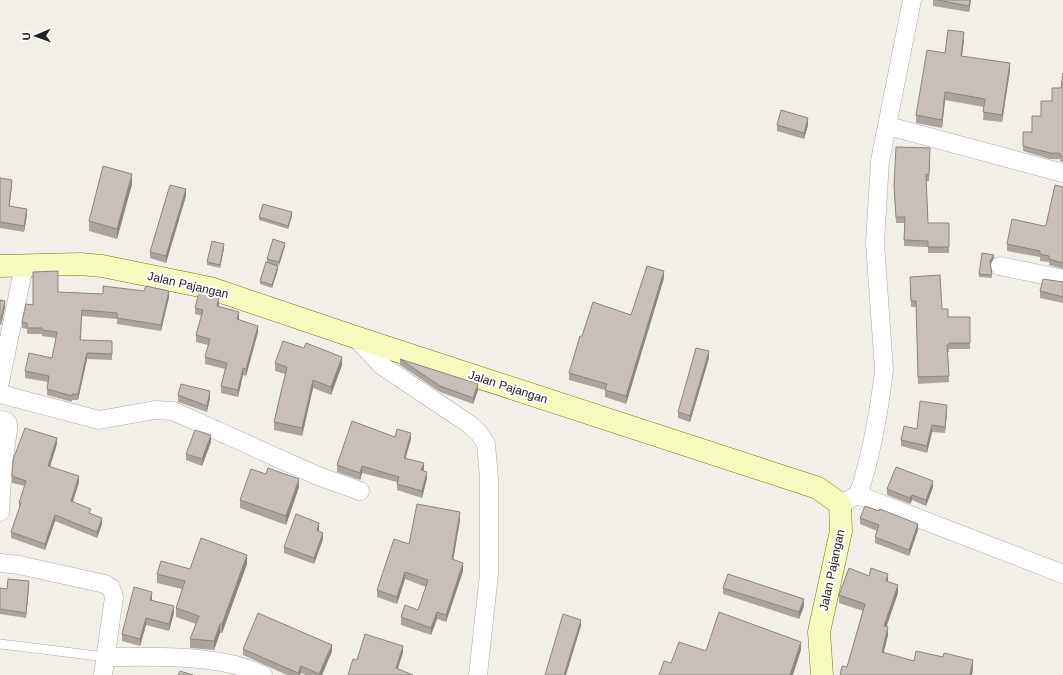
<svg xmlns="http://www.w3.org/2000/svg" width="1063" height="675" font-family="Helvetica,sans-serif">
<rect width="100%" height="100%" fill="#f2efe9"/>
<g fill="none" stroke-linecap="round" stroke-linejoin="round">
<g stroke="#a9a9a9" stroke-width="10">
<path id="service" d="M0,644l106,13"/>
</g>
<g stroke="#a9a9a9" stroke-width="19">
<path id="minor" d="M888,126l175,47
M1000,266l63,13
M355,337l26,28 88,59 10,9 7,11 3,35v95l-11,101
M0,382l24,-116
M0,394l99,26 56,-10 18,1 145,65 42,15
M0,420l6,1 2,3v6l-5,34 -3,48
M858,495l205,79
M840,504l18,-9c14,-40 21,-83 26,-125l-9,-127 5,-82 32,-161
M0,563l19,2 86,19 6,4 3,9 -11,78
M106,657c41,0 84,-2 125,7 11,2 21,7 32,11"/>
</g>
<g stroke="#707d05" stroke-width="23">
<path id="secondary" d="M0,266l80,-2 22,2 108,22 145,49 463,151 22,16 1,27 -22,101 3,43"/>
</g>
<use href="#service" stroke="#fff" stroke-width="9"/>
<use href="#minor" stroke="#fff" stroke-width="18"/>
<use href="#secondary" stroke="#f7fabf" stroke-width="22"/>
</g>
<path fill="#aba49e" d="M933,0h38l-2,12 -36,-6z
M964,40l-2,16 48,14 -8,52 -19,-2 1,-13 -39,-7 -3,28 -26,-5v-8l29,-62z
M1063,73v89l-3,-1v-2h-10l-27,-8v-19h9l9,-16 20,-28z
M777,125h31l-4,14 -27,-8z
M896,147l34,1 -1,33h-3l2,42h21v30h-21v-6l-24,-1v-23h-8l-2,-32z
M0,178l12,7 -3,21 18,9 -3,17 -24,-4z
M132,184l-15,55 -28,-8v-10z
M1063,187v82l-14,-4v-3l-9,-1v-4l-33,-6v-7l39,-19z
M186,196l-20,67 -16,-5v-6z
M292,216l-4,13 -29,-9v-3z
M285,246l-7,20v3l-6,19 -12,-4v-3l7,-19v-3z
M224,248l-4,20 -13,-3v-3z
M994,258l-4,6 2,14 -13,-1v-3z
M910,277l32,32 6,8h22v32h-21v3h-1l1,30 -31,2 -2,-77h-5z
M664,278l-38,126 -21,-7v-7l-36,-10v-7l13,-37 49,-21z
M1063,282v21l-23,-5v-7z
M58,292l111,5 -8,34 -44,-7v-5l-35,-3 -1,24 31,1v19l-25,-1 -9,41h-6v2l-25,-7v-6l1,-7 -23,-4v-7l27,-13 4,-20 -14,-2v-2h-15v-5l-5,-1v-6l11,-17z
M0,300l5,7 -4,18h-1z
M219,304v2l20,13v1l19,12 -12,44 -3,-1 -5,22 -17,-4v-7l4,-17 -20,-5v-7l3,-12 -12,-3v-7l6,-19 -7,-2v-6z
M709,358l-19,64 -12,-4v-6z
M400,359l78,31 -5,14 -33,-12 -40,-27z
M275,363l67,2 -11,30 -18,-7 -11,48 -28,-6v-8l11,-48 -10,-3z
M178,395l32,3 -3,14 -29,-10z
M947,412l-2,21 -13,-1 -5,21 -26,-7v-6l16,-11z
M395,437l16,2 -6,19 19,11 -1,2 4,7 -5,20 -25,-8v-8l-35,-9 -2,7 -23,-8v-7z
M211,442l-9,24 -16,-6v-6z
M57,444l-7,23 29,15 -6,20 18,12 11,10 -5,14 -42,-17 -10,29 -34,-12v-6l8,-23v-6l6,-17 -13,-3v-7z
M299,487l-13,38 -46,-17v-8z
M933,487l-7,19 -14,-6 -2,4 -23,-9v-6z
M860,518l58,12 -9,26 -34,-13v-6l2,-6 -17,-7z
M460,520l-7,40 10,11 -17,51 -9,-3 -6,16 -30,-10v-8l17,-7 8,-23 -21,-8 -8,25 -20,-7v-7l32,-46z
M319,530v1l4,8 -9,25 -30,-11v-6z
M247,564l-25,69h-2l-6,17 -24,-2v-9l6,-15 -20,-7v-9l6,-19 -25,-6v-9l33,-5z
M869,576l19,6 10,11 -12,34 2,8 -5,18 31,8 59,7 -1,7h-132l7,-8 16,-56 -24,-8v-8z
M29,586l-3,32 -26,-4v-26l7,1z
M723,588l81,18 -5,13 -76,-25z
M152,599v1l22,13 -5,18 -23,-6 -6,21 -18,-5v-7z
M243,649l89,2 -10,24h-16l-5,-2 -1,2h-13l-44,-20z"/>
<path fill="#8b8681" d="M970,0h1l-2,12v-6z
M964,32v8l-3,23v-7z
M1010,63v7l-8,52v-7z
M945,92v8l-3,28v-8z
M808,118v7l-4,14v-6z
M132,174v10l-15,55v-10z
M12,180v5l-3,26v-5z
M186,189v7l-20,67v-7z
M27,209v6l-3,17v-6z
M292,212v4l-4,13v-3z
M285,243v3l-6,20v-4z
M224,244v4l-4,20v-3z
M994,255v3l-4,6v-3z
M278,266v3l-6,19v-3z
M664,271v7l-38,126v-8z
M169,291v6l-8,34v-6z
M219,298v6l-2,8v-6z
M5,301v6l-4,18v-6z
M239,312v7l-2,7v-7z
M258,326v6l-12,44v-7z
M709,351v7l-19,64v-6z
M87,353v6l-9,41v-6z
M342,357v8l-11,30v-8z
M243,368v7l-5,22v-7z
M313,380v8l-11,48v-8z
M478,384v6l-5,14v-6z
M210,391v7l-3,14v-6z
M947,405v7l-2,21v-6z
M932,425v7l-5,21v-7z
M411,433v6l-7,25v-6z
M211,435v7l-9,24v-7z
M57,438v6l-9,28v-6z
M424,463v6l-3,8v-7z
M362,466v7l-2,7v-7z
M427,472v6l-5,20v-7z
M79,476v6l-8,25v-6z
M299,479v8l-13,38v-9z
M933,481v6l-7,19v-6z
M912,495v5l-2,4v-6z
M460,512v8l-8,47v-8z
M55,515v6l-10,29v-6z
M102,518v6l-5,14v-6z
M319,523v7l-2,7v-7z
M918,524v6l-9,26v-6z
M323,533v6l-9,25v-6z
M247,555v9l-25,69v-9z
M463,563v8l-17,51v-7z
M405,572v7l-8,25v-7z
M888,574v8l-2,-1z
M29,581v5l-3,32v-5z
M898,585v8l-14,41v-8z
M152,592v7l-2,8v-7z
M804,599v7l-5,13v-7z
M174,606v7l-5,18v-7z
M437,612v7l-6,16v-7z
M146,618v7l-6,21v-7z
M581,620v6l-15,49h-2z
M220,624v9l-6,17v-9z
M888,627v8l-6,25v-8z
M801,642v8l-8,25h-3z
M332,645v6l-10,24h-3z
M403,646v7l-7,21v-6z
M973,660v8l-1,7h-2z
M301,666v7l-1,2h-2v-2z"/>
<path fill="#c7bfb8" stroke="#8b8681" d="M937,0h33l-1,6z
M948,30l16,2 -3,24 49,7 -8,52 -19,-3 2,-13 -40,-7 -3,28 -26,-5 11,-65 18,3z
M1063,73v84l-3,-1v-3h-10l-27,-7v-14h9v-16h9v-15h11v-13h9z
M781,110l27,8 -4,15 -27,-8z
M896,147l34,1 -1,27 -3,-1 2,49h21v24h-21v-6l-24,-1 1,-23h-9l-2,-32z
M103,166l29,8 -15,55 -28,-8z
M0,178l12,2 -3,26 18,3 -3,17 -24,-4z
M170,185l16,4 -20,67 -16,-4z
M1055,185l8,2v76l-14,-4v-3l-9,-2v-3l-33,-7 5,-25 32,7 2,-1z
M263,204l29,8 -4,14 -29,-9z
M273,239l12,4 -6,19 -12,-3z
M212,241l12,3 -4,21 -13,-3z
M982,253l12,2 -4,6 2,14 -13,-1z
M266,262l12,4 -6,19 -12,-4z
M647,266l17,5 -38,125 -21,-6 2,-6 -38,-11 11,-37h2l11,-34 38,13z
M58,271v21l45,2v-8l41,5 2,-5 23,5 -8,34 -44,-7v-5l-35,-3 -2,30 32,1v13l-25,-1 -9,41h-6v2l-25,-7 2,-13 -24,-5 4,-18 23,5 5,-26 -15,-2v-2h-15v-5l-5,-1 4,-18 7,1v-33z
M940,275l2,34h6v8h22v26h-21v2h-2l2,31 -31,1 -2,-76h-5l-1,-24z
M1043,279l20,3v15l-23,-6z
M199,292l20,6 -2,8 22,6 -2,7 21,7 -12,43 -3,-1 -5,22 -17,-4 6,-23 -22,-6 5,-18 -14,-4 7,-25 -8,-2z
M0,300l5,1 -4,18h-1z
M283,341l21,7 2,-5 36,14 -11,30 -18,-7 -11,48 -28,-6 13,-55 -12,-4z
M696,348l13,3 -19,65 -12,-4z
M400,359l78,25 -5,14 -33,-12z
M181,384l29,7 -3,15 -29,-11z
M920,401l27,4 -2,22 -13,-2 -5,21 -26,-6 3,-14 13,3z
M352,421l43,16 2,-8 14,4 -7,25 20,5 -3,7 6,2 -5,19 -25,-7 2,-7 -37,-11 -2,7 -23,-8z
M25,428l32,10 -9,28 31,10 -8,25 20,8 -2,4 13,5 -5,14 -42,-17 -10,29 -34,-12 10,-29h-2l7,-22 -14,-5 1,-16z
M195,430l16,5 -9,24 -16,-5z
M896,467l37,14 -7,19 -14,-5 -2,3 -23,-9z
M268,468l31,11 -13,37 -46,-16 11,-31 15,5z
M417,504l43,8 -8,47 11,4 -17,52 -9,-3 -6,16 -30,-11 4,-12 13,5 10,-30 -23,-8 -8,25 -20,-7 17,-51 15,5z
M865,506l14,5 1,-2 38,15 -9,26 -34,-13 4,-12 -19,-7z
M296,514l23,9 -2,7 6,3 -9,25 -30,-11z
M201,538l46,17 -25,69h-2l-6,17 -24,-2 9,-23 -23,-8 9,-27 -28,-7 4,-13 29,8z
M849,568l20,8 2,-8 17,6 -2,7 12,4 -14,41 4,1 -6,25 32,9 2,-10 27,6 1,-4 29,7 -3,15h-130l2,-9 5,1 18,-63 -26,-9z
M728,574l76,25 -5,13 -76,-24z
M8,579l21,2 -3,32 -26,-4v-21l7,1z
M134,587l18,5 -2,8 24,6 -5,18 -23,-6 -6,21 -18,-5z
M719,612l82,30 -11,33h-131l5,-14 7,2 8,-21 27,9z
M258,613l74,32 -13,29 -18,-8 -3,7 -55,-24z
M563,614l18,6 -17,55h-19z
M365,634l38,12 -7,22 17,7h-65l5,-16 4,1z
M180,671l13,4h-15z"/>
<g text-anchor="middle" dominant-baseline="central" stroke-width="4" stroke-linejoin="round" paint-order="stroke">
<g font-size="12" fill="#222" stroke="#fff">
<text transform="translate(188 285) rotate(13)">Jalan Pajangan</text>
<text transform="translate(508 387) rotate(18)">Jalan Pajangan</text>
<text transform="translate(832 570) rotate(-78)">Jalan Pajangan</text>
</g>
</g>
<g transform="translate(36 36) rotate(268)" stroke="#ffffff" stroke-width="3" paint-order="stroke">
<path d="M0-3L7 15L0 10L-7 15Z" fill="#222222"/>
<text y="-6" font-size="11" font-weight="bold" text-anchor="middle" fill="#222222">U</text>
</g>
</svg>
